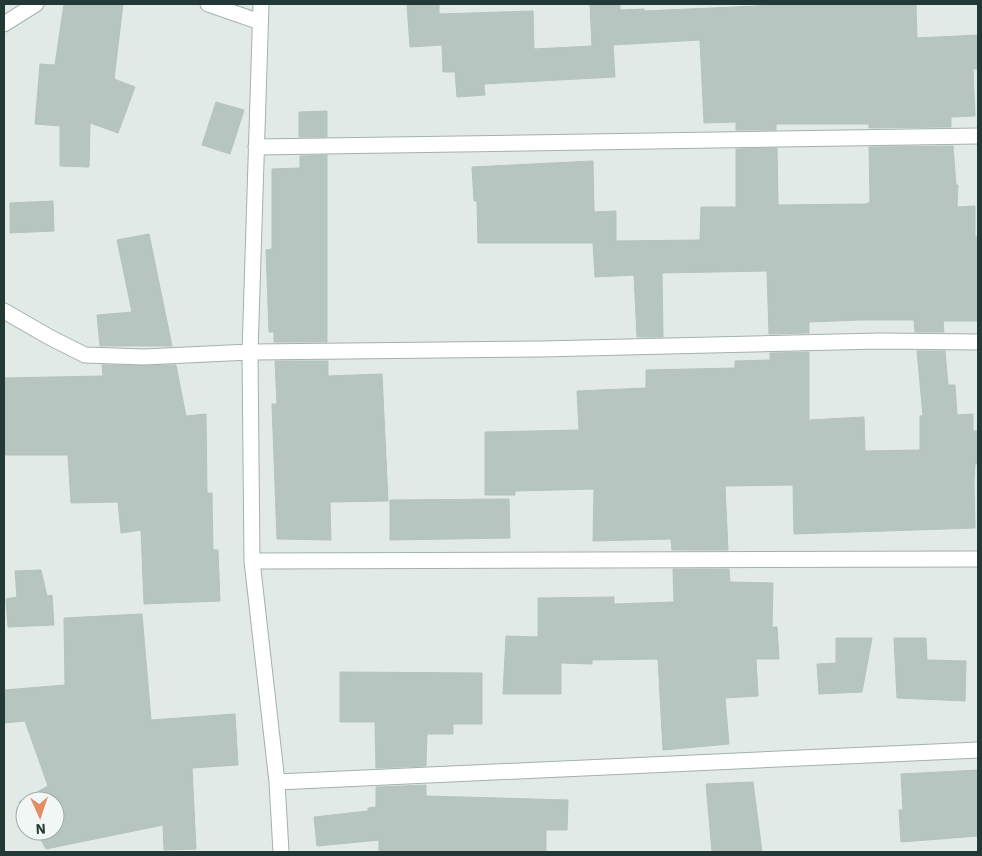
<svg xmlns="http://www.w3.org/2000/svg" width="982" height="856" font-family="'IBM Plex Sans',sans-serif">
<rect width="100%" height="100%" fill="#e1eae7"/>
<path fill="#b7c5c0" stroke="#b5c3be" d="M64,4h59l-9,75 21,8 -17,46 -28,-10 -1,44 -29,-1v-40l-25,-2 5,-60 15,1z
M439,4v10l94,-3 1,38 58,-3 -2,-42h30v6l24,-1v2l157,-7h115l1,34 61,-3v34h-5l2,47 -24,1v10l-82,1v-4h-93v6h-40v-8l-32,1 -4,-83 -87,5 2,32 -131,7 1,11 -28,2 -2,-25h-12l-1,-27 -32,2 -3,-42z
M216,102l28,8 -14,44 -28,-9z
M327,111v26h-28v-25z
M953,146l3,39h2l-1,22 18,-1v31h3v84h-35l1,11h-29l-1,-12h-54l-51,2v11l-40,1 -2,-63 -105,2 1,64h-26l-3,-62 -39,2 -2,-34h-115l-1,-42h-3l-2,-34 121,-6 1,51 22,-1v30l84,-1 1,-33h35v-58l41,-1 1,57 88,-1 4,-2 -1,-55z
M327,155v187h-53v-10h-5l-3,-82 6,-1v-80l28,-1v-12z
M53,201l1,30 -44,2v-30z
M149,234l23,112h-72l-3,-31 35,-3 -15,-72z
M917,351h28l3,34h7l2,30 16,-1v17h5v33h-3l-1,17 1,47 -181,6 -1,-49 -68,1 3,64h-56l-1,-11 -78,2 1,-52 -79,2v4h-30v-63l94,-2 -2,-39 69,-3v-18l89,-2v-7l35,-1v-7l39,-1v68l55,-3 1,34 55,-1v-34h3z
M275,361h53v15l54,-2 6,127 -58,1 1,38 -54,-1 -5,-135h5z
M102,365h74l10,51 20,-2 1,79h5l1,57h5l2,51 -76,3 -3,-74 -20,3 -3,-31 -47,1 -3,-48h-64v-77l99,-2z
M509,499l1,39 -120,2v-40z
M673,569h56l1,13 43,1 -1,44h5l2,32h-23l2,37 -33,2 4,46 -66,6 -5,-91 -66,1v4l-31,-1v31h-58l3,-58 32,1v-39l76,-1v7l60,-2z
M41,570l6,26 5,-1 2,30 -46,2 -2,-28 11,-2 -2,-26z
M142,614l9,106 84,-6 3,51 -46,3 4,81 -32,1 -1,-25 -117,24 -10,-18h19v-30h-30v11l-6,-10 29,-16 -23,-65 -21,2v-33l61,-5 -1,-67z
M836,638h36l-10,54 -43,2 -2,-30 19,-1z
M894,638h32l1,22 39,1 -1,40 -68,-3z
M340,672l142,1v51h-29v10h-26l-1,32 -50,2 -1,-46h-35z
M978,770v66l-77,6 -2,-32h4l-2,-36z
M753,782l9,70h-50l-6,-68z
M426,785v11l142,4 -1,30h-21v22h-167v-12l-62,6 -3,-29 54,-6v-3l8,-1v-20z"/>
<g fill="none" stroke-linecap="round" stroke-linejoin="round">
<g stroke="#a4b1ae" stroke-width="17">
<path id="minor" d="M208,4l52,18
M261,4l-11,348 2,209 25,221 4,70
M4,24l32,-20
M256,147l722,-11
M4,311l47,27 34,17 59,2 106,-5 292,-3 338,-8 98,1
M252,561l726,-2
M277,782l701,-32"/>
</g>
<use href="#minor" stroke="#fff" stroke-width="15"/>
</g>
<rect width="982" height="856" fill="none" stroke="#233935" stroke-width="10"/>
<g transform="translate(40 816) rotate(177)"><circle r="24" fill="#f1f7f5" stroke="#9faba8"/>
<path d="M0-4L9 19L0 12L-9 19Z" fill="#e38d66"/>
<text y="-8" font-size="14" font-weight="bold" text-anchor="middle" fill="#233935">N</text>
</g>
</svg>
